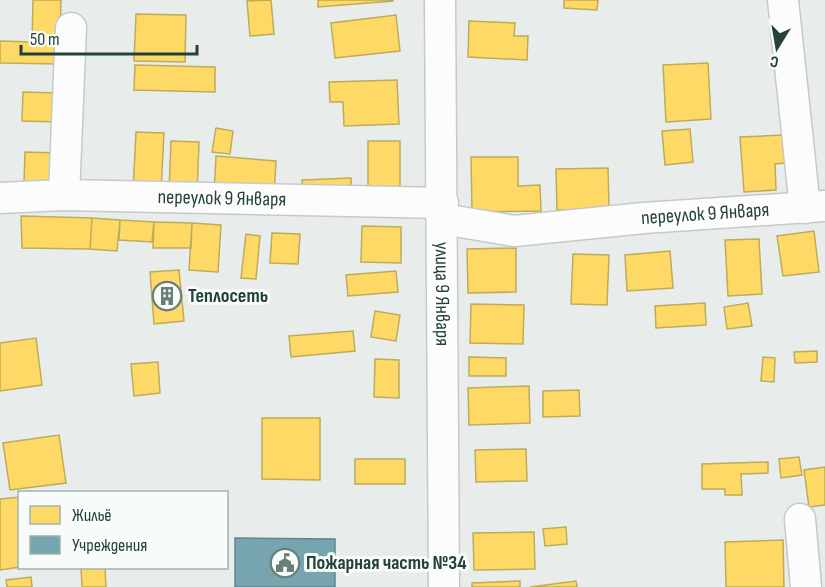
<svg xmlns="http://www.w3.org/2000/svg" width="825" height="587" font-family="'Sofia Sans Condensed',sans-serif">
<rect width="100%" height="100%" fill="#e8edeb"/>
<path fill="#ffd966" stroke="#bdac59" stroke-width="1.5" d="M33,0h28l-2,64 -59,-1v-22l32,1z
M271,0l3,34 -24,2 -3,-35z
M318,0h75v1l-75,6z
M564,0h34l-1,10 -33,-2z
M136,14l50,1 -1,47 -51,-1z
M396,15l4,36 -65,7 -4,-35z
M469,21l46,2 -1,13h14l-1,24 -59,-3z
M708,63l3,56 -45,3 -3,-57z
M135,65l80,2v25l-81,-2z
M397,80l2,44 -55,2 -1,-24h-13l-1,-20z
M23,92l35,1 -1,29 -35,-1z
M216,128l17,3 -3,23 -18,-2z
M690,129l3,33 -28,3 -3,-34z
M136,132l28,1 -3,58 -28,-1z
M783,135l2,28 -10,1 1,26 -32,2 -4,-55z
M171,141l28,1 -2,51 -28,-2z
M368,141h32v57l-32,-1z
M25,152l34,1 -1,30 -34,-1z
M216,156l60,5 -2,35 -60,-4z
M471,157h47v29l22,-1 1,26 -69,1z
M608,168l1,41 -52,1 -1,-41z
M351,178l1,17 -49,1 -1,-16z
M21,216l71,2 -2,31 -68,-1z
M92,218l28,2 -3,31 -27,-2z
M120,220l34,2 -2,20 -33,-2z
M154,222l38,1 -1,25h-38z
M192,223l29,2 -3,47 -29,-2z
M362,226l39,1v36l-40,-1z
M814,231l5,41 -36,4 -6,-40z
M272,233l28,1 -2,30 -28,-1z
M246,234l14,2 -4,43 -15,-1z
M759,239l3,55 -34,2 -3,-56z
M516,248v44l-48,1 -1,-44z
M670,251l3,37 -46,3 -2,-36z
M573,254l36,1 -2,50 -36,-1z
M179,270l5,51 -30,3 -4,-52z
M396,271l2,21 -50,4 -2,-21z
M705,303l1,22 -50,3 -1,-22z
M748,303l4,23 -25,3 -3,-22z
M471,304l53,1 -1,39 -53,-1z
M375,311l25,4 -4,26 -25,-4z
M353,331l2,20 -64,6 -2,-21z
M36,338l6,47 -42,6v-48z
M817,351v11l-22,1 -1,-11z
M469,357l37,1v18h-37z
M763,357l12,1 -1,24 -13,-1z
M375,359l24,1v38l-25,-1z
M158,362l2,31 -26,3 -3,-32z
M529,386l1,37 -61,2 -1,-37z
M579,390l1,26 -37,1v-26z
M262,418h58v62l-58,-1z
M59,435l7,48 -56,7 -7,-47z
M526,449l1,32 -51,1 -1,-32z
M799,457l3,18 -21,3 -2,-19z
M355,459h50v25h-50z
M768,462v11l-27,1 1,21h-17v-6h-23v-25z
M825,467v38l-16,2 -5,-37z
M20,497v70l-20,3v-71z
M566,527l1,17 -22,2 -2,-17z
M534,532l1,37 -61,1 -1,-37z
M783,540l1,47h-58l-1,-45z
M81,568h24l1,19h-24z
M31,577l1,10h-25l-1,-7z
M520,581v6h-48v-4z
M576,581l1,6h-47z"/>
<path fill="#76a5af" stroke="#5d878c" stroke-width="1.5" d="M235,538l100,1v48h-100z"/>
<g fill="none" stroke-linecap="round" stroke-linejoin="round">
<g stroke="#c5cac8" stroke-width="33">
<g id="minor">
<path id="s1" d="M440,0l4,587"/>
<path d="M783,0l22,208"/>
<path d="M64,195l7,-167"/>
<path id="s2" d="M0,198l64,-3 379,8"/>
<path id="s3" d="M443,219l71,12 130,-13 181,-12"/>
<path d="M800,519l6,68"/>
</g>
</g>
<use href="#minor" stroke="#fcfcfc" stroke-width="30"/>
</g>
<defs>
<g id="building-ring" transform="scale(1.5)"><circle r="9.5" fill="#f7fbf9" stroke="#697e78" stroke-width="1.5"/><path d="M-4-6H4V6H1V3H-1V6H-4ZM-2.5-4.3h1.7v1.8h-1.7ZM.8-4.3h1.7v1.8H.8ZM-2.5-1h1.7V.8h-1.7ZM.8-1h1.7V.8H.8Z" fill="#697e78"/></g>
<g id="civic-ring" transform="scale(1.5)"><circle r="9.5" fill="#f7fbf9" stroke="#697e78" stroke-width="1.5"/><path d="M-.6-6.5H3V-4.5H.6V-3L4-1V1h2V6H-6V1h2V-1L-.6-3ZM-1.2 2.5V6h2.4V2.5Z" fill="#697e78"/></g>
</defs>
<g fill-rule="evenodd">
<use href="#building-ring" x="167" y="296"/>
<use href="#civic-ring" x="285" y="563"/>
</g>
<g text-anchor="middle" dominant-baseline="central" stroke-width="6" stroke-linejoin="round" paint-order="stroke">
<g font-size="20" fill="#24423a" stroke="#f7fbf9">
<text stroke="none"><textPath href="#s2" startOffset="222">переулок 9 Января</textPath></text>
<text stroke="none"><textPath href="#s3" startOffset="264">переулок 9 Января</textPath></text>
<text stroke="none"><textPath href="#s1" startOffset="294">улица 9 Января</textPath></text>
</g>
<g font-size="20" font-weight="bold" fill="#24423a" stroke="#f7fbf9" text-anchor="start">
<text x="188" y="296">Теплосеть</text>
<text x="306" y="563">Пожарная часть №34</text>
</g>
</g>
<rect x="18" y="491" width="210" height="78" fill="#f7fbf9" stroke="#a3b1ad" stroke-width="1.5"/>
<rect x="30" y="506" width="30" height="18" fill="#ffd966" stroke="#a3b1ad" stroke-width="1.5"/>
<text x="72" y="521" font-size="18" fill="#24423a">Жильё</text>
<rect x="30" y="536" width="30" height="18" fill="#76a5af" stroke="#a3b1ad" stroke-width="1.5"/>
<text x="72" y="551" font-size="18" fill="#24423a">Учреждения</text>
<g transform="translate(777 48) rotate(191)" stroke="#f7fbf9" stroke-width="4.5" paint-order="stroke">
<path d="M0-4.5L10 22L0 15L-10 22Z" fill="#24423a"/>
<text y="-9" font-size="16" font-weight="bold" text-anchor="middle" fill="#24423a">С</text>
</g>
<path d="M21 45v9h176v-9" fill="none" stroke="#24423a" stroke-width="3"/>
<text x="30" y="45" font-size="18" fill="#24423a" stroke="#f7fbf9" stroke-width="4.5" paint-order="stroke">50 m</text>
</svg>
